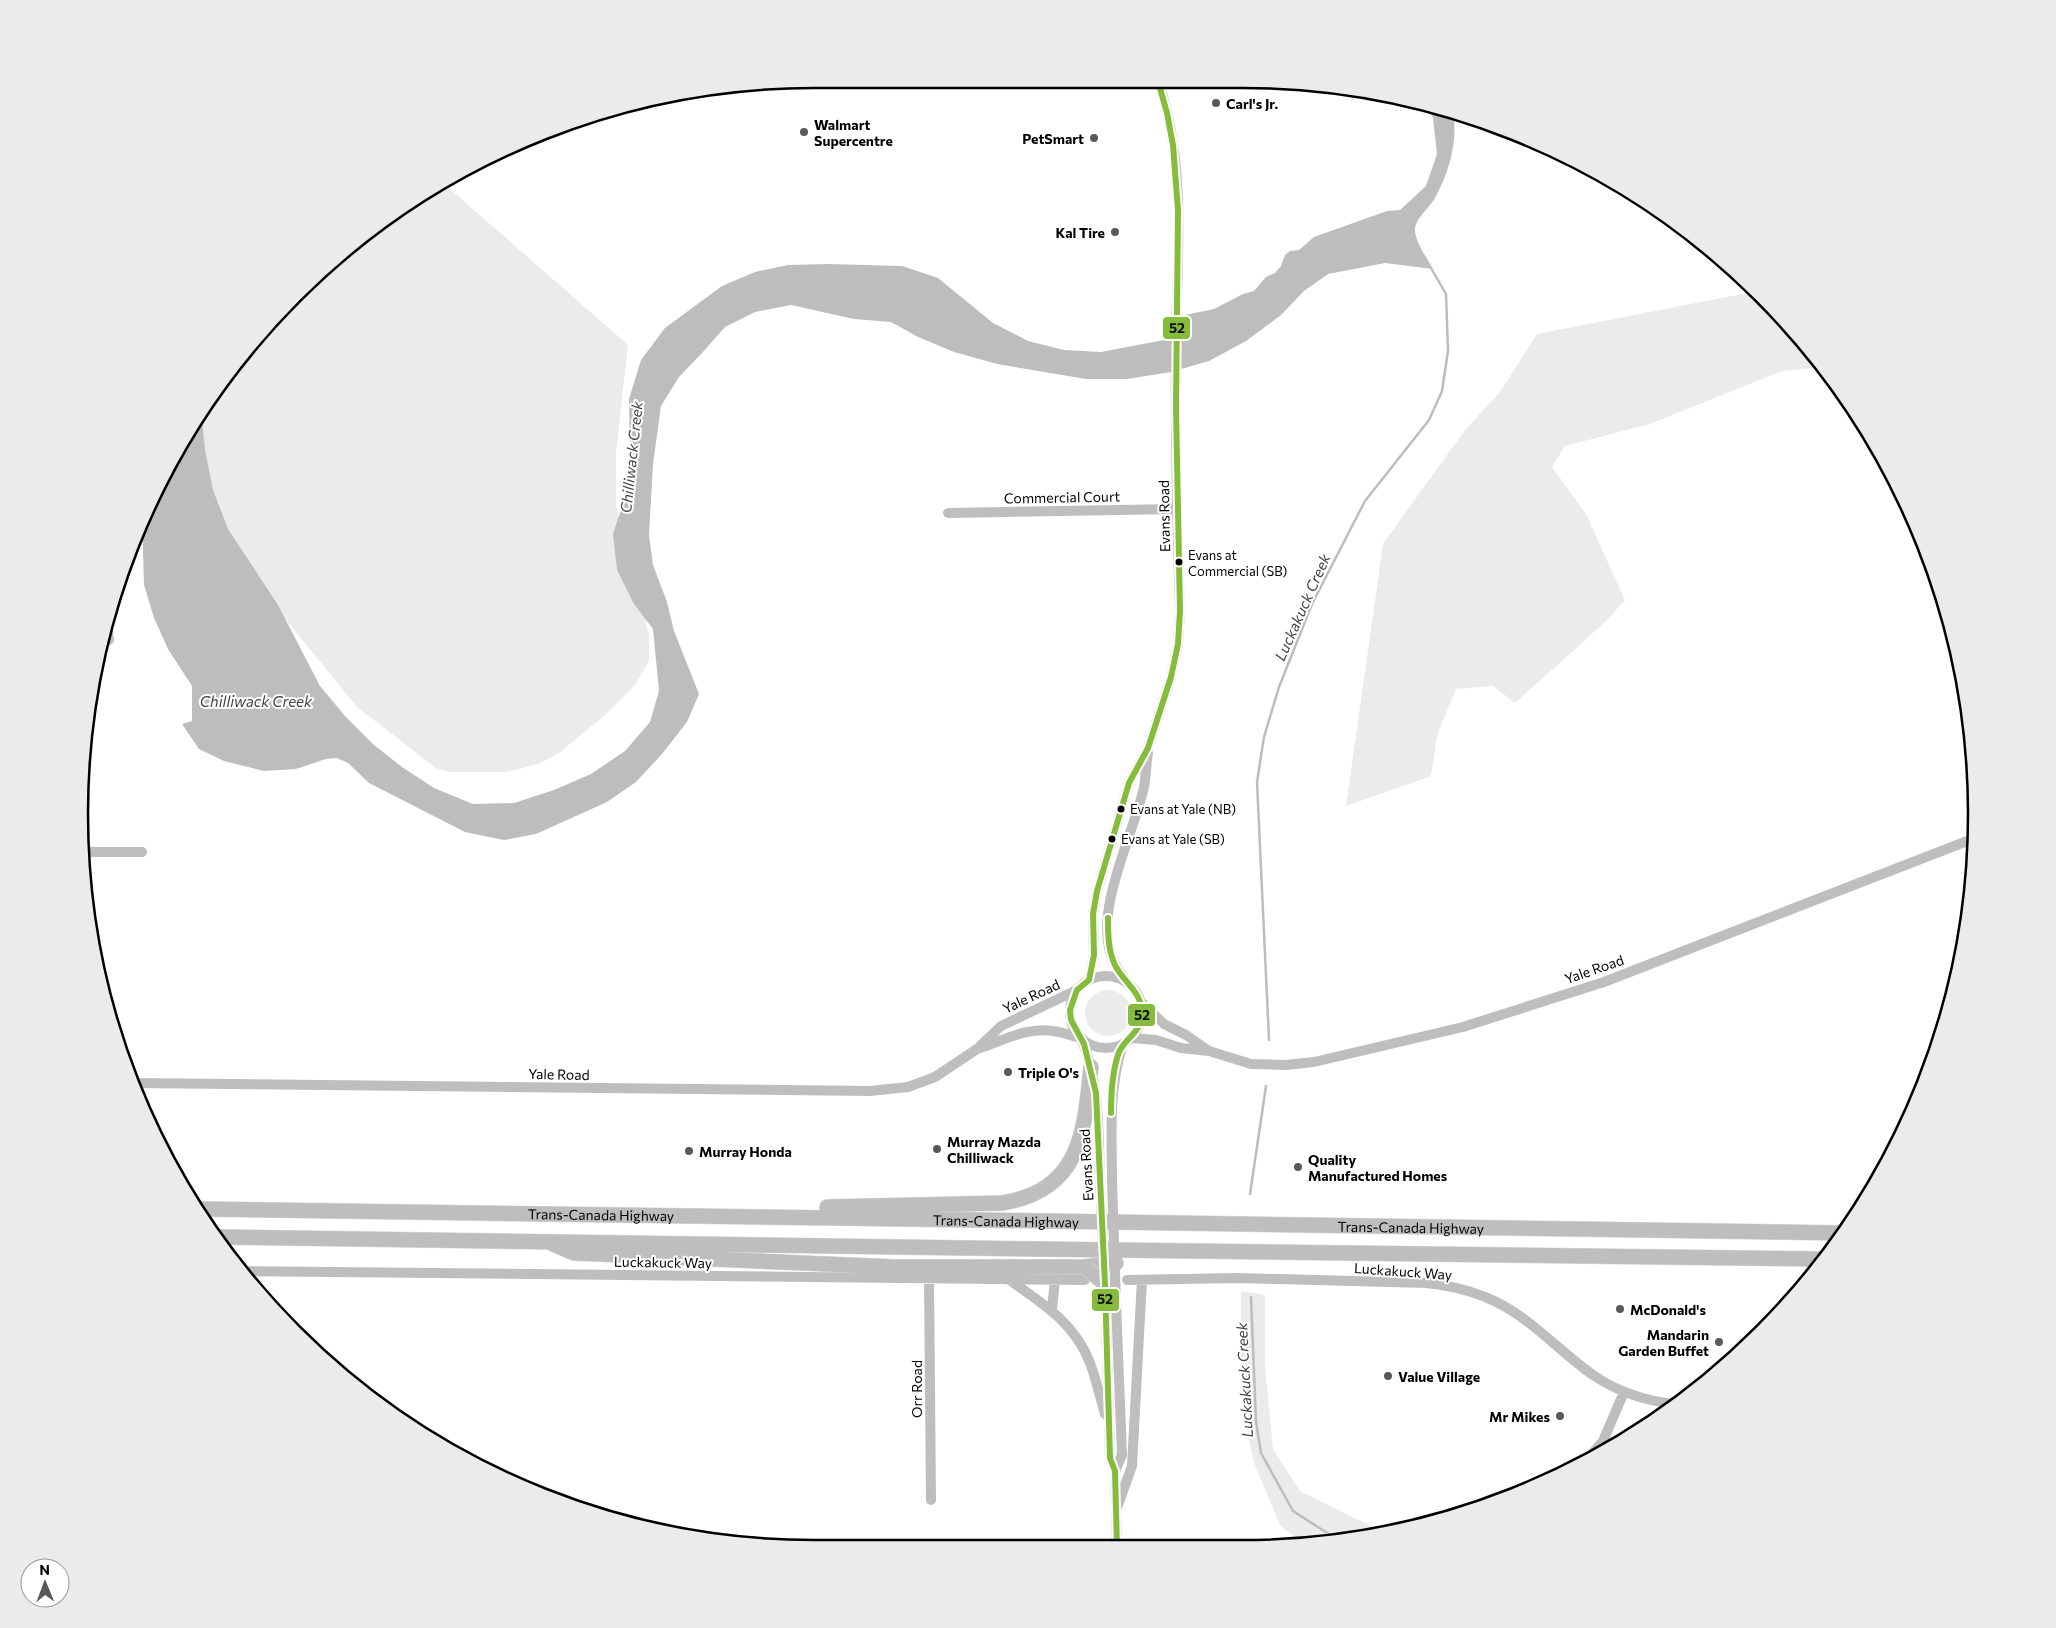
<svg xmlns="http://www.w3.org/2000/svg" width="2056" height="1628" font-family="Commissioner,sans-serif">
<rect width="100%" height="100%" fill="#fff"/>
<path fill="#ebebeb" d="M441,181l187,164 -12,107v53l33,130v25l-13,24 -32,32 -45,37 -21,11 -32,8h-56l-14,-4 -79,-61 -114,-140 -61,-127 49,-73 63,-73 72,-63z
M1757,291l38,38 27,38 -40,4 -132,53 -85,22 -13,21 34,47 39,86 -21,23 -89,80 -22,-17 -37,3 -19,46 -6,41 -85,30 37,-262 82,-114 35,-38 37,-58z
M1085 1013a23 23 0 1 1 46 0a23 23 0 1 1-46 0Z
M1241,1291l24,4v72l8,82 27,42 75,37 22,4 -91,14 -26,-21 -26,-62 -13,-62z"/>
<path fill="#bdbdbd" d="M1425,103l28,8c5,29 -3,59 -17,85 -5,11 -22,23 -21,35 1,13 13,28 18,38l-48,-6 -57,11 -24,17 -23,24 -35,26 -37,20 -38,11 -44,7h-41l-89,-15 -43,-12 -36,-15 -27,-15 -37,-3 -63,-14 -36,7 -30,15 -23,26 -23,24 -18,29 -8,58 -4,71 4,30 14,37 7,29 25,63 -12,28 -25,32 -26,28 -29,20 -71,32 -32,6 -39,-8 -96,-49 -21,-20 -11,-5 -11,1 -30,10 -32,2 -40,-10 -25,-12 -17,-25 10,-3v-35l-24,-37 -14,-31 -10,-33 -2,-68 35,-70 24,-37 4,40 8,40 15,39 50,76 42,81 25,30 29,29 28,22 32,21 39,16 41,-1 40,-13 37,-16 34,-23 25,-29 9,-31 -6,-62 -19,-25 -17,-34 -4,-36 11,-33 6,-36 -1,-66 12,-39 24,-32 57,-42 33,-14 33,-7 40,-1 74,2 36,12 55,45 35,18 36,9 37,2 68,-13 7,-9 2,-10 7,-5 29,-6 29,-15 11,-3 12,-14 9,-4 6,-7 4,-11 5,-4 9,-1 15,-13 73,-26 13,-1 26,-24 11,-32 -4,-36z"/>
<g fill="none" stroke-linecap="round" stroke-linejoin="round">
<path stroke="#bdbdbd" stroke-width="2.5" d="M1269,1040l-12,-258 7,-45 15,-50 33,-83 53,-103 64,-81 13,-29 6,-40 -2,-57 -15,-26
M1250,1194l16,-108
M1251,1297l5,125 5,31 32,58 42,27 13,2"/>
<g stroke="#dbdbdb" stroke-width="16">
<g id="highway">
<path d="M827,1207l175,-4c79,-13 82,-70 89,-136"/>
<path id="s1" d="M197,1209c549,6 1097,17 1646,24"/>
<path d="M217,1237c537,5 1073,19 1610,22"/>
<path d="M553,1244l21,9 322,14h189l31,-4"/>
</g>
</g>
<path stroke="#bebebe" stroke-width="10" d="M948,513l229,-4
M101,640h8l-3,-23
M81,852h61
M1070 1012a36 36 0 1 1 72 0a36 36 0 1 1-72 0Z
M1089,980l5,-25 -1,-41 4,-23 32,-108 19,-35 23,-71 7,-33 2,-33c-3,-90 -5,-180 -4,-270 1,-87 11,-176 -18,-260
M1127,982c-6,-8 -13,-17 -16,-27 -16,-48 22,-119 33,-168 2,-11 2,-23 4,-34
M1141,1002l23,22 22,11 23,16
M1131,1038l25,2 25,8 28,3 42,13 35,1 28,-3 149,-35 141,-45 371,-144
M1081,1039c20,43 17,97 19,143
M980,1048c24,-8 47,-21 73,-17 10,1 19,5 28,7
M131,1083l739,8 38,-4 27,-10 42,-28 24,-23 76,-36
M1112,1181c0,-47 -4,-91 11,-137
M241,1271l844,9
M929,1278l2,222
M1008,1279c33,23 67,44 82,84 6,16 10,34 15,51
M1127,1280l110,-2 189,5c20,2 40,6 59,14 42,16 72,53 108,78 25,17 52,26 82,29
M1105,1284l5,174 5,13 2,77
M1052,1309l3,-29
M1586,1461l17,-20 21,-49
M1115,1471l7,-16 -6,-152
M1118,1505l14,-39 10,-186"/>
<use href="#highway" stroke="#bebebe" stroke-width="15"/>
<g stroke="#dbdbdb" stroke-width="16" stroke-linecap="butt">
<path id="highway-bridge" d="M1085,1267l20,17"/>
</g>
<path stroke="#bebebe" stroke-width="10" d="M1112,1181l4,122
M1100,1182l5,102"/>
<use href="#highway-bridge" stroke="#bebebe" stroke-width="15"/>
<g stroke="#fff" stroke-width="10">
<path id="bus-1" d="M1108,918c0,16 0,34 8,49 9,16 26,26 26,46 0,19 -16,24 -23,39 -7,19 -8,41 -8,61
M1117,1548l-2,-77 -5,-13 -5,-174 -9,-191 -12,-49 -13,-24 -1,-10 7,-20 12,-10 5,-25 -1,-41 4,-23 32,-108 19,-35 23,-71 7,-33 2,-33 -4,-203 2,-198 -5,-65 -6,-32 -9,-32"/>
</g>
<use href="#bus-1" stroke="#85bc3c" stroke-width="6"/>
</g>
<g fill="#595959" stroke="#fff" stroke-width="2">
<circle cx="1216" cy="103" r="5"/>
<circle cx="804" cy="132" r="5"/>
<circle cx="1094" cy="138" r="5"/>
<circle cx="1115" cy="232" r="5"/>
<circle cx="1008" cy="1072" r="5"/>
<circle cx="937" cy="1149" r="5"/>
<circle cx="689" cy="1151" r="5"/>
<circle cx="1298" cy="1167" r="5"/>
<circle cx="1620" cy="1309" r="5"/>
<circle cx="1719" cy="1342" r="5"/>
<circle cx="1388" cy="1376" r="5"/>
<circle cx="1560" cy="1416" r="5"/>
</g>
<g fill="#000" stroke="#fff" stroke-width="2">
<circle cx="1179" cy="562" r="4.5"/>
<circle cx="1121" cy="809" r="4.5"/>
<circle cx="1112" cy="839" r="4.5"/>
</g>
<g text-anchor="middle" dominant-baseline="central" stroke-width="4" stroke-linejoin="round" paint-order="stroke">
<g font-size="13" fill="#000" stroke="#fff" text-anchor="start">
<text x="1188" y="555">Evans at<tspan x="1188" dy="16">Commercial (SB)</tspan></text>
<text x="1130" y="809">Evans at Yale (NB)</text>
<text x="1121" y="839">Evans at Yale (SB)</text>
</g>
<g font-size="14" font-weight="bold" fill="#000" stroke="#fff" text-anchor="start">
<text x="1226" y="103">Carl's Jr.</text>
<text x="814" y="124">Walmart<tspan x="814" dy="16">Supercentre</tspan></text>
<text x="1084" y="138" text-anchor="end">PetSmart</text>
<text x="1105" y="232" text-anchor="end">Kal Tire</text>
<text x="1018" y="1072">Triple O's</text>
<text x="947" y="1141">Murray Mazda<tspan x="947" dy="16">Chilliwack</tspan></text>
<text x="699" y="1151">Murray Honda</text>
<text x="1308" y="1159">Quality<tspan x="1308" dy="16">Manufactured Homes</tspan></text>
<text x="1630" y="1309">McDonald's</text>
<text x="1709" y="1334" text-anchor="end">Mandarin<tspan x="1709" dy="16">Garden Buffet</tspan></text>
<text x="1398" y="1376">Value Village</text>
<text x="1550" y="1416" text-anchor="end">Mr Mikes</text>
</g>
<g font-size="14" fill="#000" stroke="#fff">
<text transform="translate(1062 497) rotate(-1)">Commercial Court</text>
<text transform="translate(1164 516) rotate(-91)">Evans Road</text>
<text transform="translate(1594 969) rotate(-19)">Yale Road</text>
<text transform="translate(1031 996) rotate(-25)">Yale Road</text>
<text transform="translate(559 1074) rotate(1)">Yale Road</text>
<text transform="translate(1086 1165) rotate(-93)">Evans Road</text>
<text stroke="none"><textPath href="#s1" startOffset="404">Trans-Canada Highway</textPath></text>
<text stroke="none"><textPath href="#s1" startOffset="809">Trans-Canada Highway</textPath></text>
<text stroke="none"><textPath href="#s1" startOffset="1214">Trans-Canada Highway</textPath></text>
<text transform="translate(663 1262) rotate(1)">Luckakuck Way</text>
<text transform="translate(1403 1271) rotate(4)">Luckakuck Way</text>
<text transform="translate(916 1389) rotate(-90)">Orr Road</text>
</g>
<g font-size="15" font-style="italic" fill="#424242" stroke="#fff">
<text transform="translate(631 457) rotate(-84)">Chilliwack Creek</text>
<text transform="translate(1302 607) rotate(-66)">Luckakuck Creek</text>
<text x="256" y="701">Chilliwack Creek</text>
<text transform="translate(1244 1380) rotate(-93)">Luckakuck Creek</text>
</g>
</g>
<path d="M0 0H2056V1628H0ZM814 88H1242A726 726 0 0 1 1968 814V814A726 726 0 0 1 1242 1540H814A726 726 0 0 1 88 814V814A726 726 0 0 1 814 88Z" fill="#ebebeb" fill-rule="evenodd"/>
<path fill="none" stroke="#000" stroke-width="2.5" d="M814 88H1242A726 726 0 0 1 1968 814V814A726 726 0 0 1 1242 1540H814A726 726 0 0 1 88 814V814A726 726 0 0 1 814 88Z"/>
<g stroke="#fff" stroke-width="2">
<rect x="1162" y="316" width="29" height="24" rx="5" fill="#85bc3c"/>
<rect x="1127" y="1003" width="29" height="24" rx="5" fill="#85bc3c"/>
<rect x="1091" y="1288" width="29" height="24" rx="5" fill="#85bc3c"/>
</g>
<g font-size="14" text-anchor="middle" font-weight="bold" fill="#111">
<text x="1177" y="333">52</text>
<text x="1142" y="1020">52</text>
<text x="1105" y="1304">52</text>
</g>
<g transform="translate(45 1583) rotate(359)"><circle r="24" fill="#ffffff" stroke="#999999"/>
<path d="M0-4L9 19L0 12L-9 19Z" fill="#595959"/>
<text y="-8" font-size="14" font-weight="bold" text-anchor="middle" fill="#000000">N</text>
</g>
</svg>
